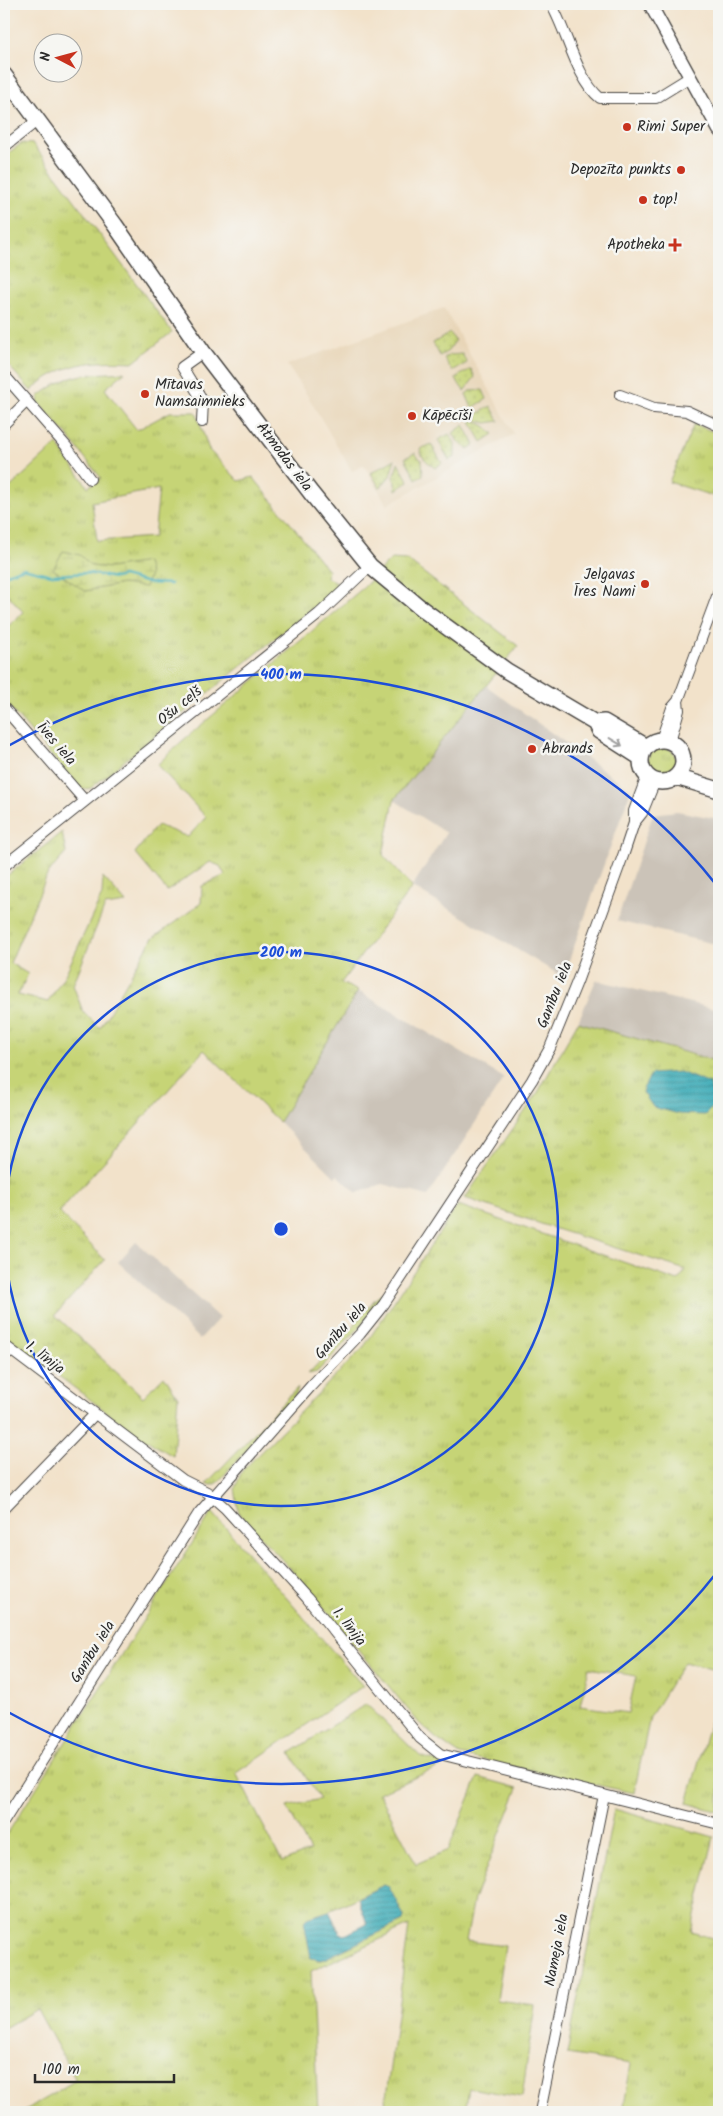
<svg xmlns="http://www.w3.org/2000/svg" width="723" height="2116" font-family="Kalam,sans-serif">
<defs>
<pattern id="grass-tufts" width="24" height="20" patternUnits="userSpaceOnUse" patternTransform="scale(1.25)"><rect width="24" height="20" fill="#c6d476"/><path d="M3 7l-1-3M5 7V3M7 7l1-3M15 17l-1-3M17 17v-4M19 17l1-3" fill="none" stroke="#aab666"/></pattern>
<pattern id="wetland-marsh" width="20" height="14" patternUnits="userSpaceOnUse" patternTransform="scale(1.25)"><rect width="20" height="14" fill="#c6d476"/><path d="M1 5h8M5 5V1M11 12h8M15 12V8" fill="none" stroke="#aab666"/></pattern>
<pattern id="park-dots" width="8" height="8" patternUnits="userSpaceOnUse" patternTransform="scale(1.25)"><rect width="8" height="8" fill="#c6d476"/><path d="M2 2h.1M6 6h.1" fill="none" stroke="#aab666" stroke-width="1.8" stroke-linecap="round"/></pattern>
<pattern id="water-rules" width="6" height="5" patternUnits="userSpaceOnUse" patternTransform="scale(1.25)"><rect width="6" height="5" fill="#3babb7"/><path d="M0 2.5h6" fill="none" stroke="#328b95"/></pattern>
</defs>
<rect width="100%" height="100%" fill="#f6f6f2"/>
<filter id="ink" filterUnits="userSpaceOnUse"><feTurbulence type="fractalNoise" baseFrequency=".02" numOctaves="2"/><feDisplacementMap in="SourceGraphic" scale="10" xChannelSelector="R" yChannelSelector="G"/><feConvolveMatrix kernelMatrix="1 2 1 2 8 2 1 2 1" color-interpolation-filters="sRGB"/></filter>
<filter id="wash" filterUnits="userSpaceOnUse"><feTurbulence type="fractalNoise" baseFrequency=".0096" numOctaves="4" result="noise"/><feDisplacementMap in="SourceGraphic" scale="20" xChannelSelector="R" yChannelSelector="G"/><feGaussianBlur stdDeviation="1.12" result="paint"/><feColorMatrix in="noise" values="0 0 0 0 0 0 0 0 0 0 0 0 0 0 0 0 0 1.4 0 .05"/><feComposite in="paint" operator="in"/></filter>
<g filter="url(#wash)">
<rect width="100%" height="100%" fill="#f2e2ca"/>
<path fill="#e8d5b7" d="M444,308l70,126 -127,71 -23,-40 -12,6 -43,-73 -22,-33z"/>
<path fill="#cbc3b8" d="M485,685l146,105 -68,187 -151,-90 34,-54 -52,-33z
M677,811l42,8v126l-102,-24 36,-107z
M596,980l123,30v52l-141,-40z
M358,991l146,87 -76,118 -45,-12 -26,9 -19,-18 -3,2 -56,-55z
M136,1242l83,76 -19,21 -82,-77z"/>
<path fill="url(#grass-tufts)" stroke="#788050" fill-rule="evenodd" d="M22,143l11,1 139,188 -38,30c-40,-2 -73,0 -103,29l-27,-31v-204z
M125,372l-20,17 32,41 33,-18h26l13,38 30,31 14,-4 75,93 -1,8 10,4 -1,7 -245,199 -10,2 -77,-89v-71l19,-18 -19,-22v-97l53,-49 31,43 13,-9 -34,-43 -29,-33 1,-6c32,-25 48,-21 86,-24zM159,489l-5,48 -57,4 -5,-39zM80,555l11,11 19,2 36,-5 -1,23 -23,-2 -37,7z
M694,424l25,10v64l-50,-16z
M391,559l16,1 111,86 -124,154 -11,55 29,32 -71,96 17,8 -79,131 -75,-72 -145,162 46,48 -50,55 88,82 21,-21 14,21 -5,59 -37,-22 -132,-99v-457l58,-46 4,21 -18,20 -38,90 18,11 -10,21 30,7 18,-29 36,-78 1,-18 23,26 -21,3 -32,79 10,27 17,16 52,-89 49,-36 1,-17 23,-11 -5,-9 -10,-4 -43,29 -32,-38 22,-28 31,12 18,-20 -49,-52 24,-23 183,-155z
M648 761a14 14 0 1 1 28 0a14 14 0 1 1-28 0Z
M578,1022l141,40v609l-35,-9 -34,55 -16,76 -174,-38 -23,-16 -18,-16 -118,-143 -62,-66 -4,-26 7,-17 121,-123 95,-143 220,76 8,-11 -127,-40 -94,-32 72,-104zM589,1668l47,8 -8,37 -48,-7z
M386,1291l-25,35 -44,46 -9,2 43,-45 24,-30z
M298,1387l-2,8 -78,87 -5,3 -7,-1z
M212,1512l151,174 -127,87 46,89 28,-11 -23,-44 33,-8 -30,-46 76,-49 54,52 26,8 -67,29 37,71 32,-14 30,-73 40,11 -44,111 -8,42 39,5 -8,54 38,5 -13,92 -53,-9 -4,24h-81l25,-186 -98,45 7,140 -296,1 54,-32 -39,-71 -33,19v-189zM384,1885l20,31 -1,5 -81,39h-6l-9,-42 22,-7z
M719,1690v122l-32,-9z
M614,1809l100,28 -23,95 28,8v172h-96l8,-48 -64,-10z"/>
<path fill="url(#wetland-marsh)" stroke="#788050" d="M63,551l17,4 11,11 19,2 37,-6 3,13 -5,12 -23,-3 -37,7 -32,-22z"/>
<path fill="url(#park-dots)" stroke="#788050" d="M450,333l5,8 -7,10 -8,5 -7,-13z
M462,354l5,9 -15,8 -8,-13 6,-3z
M471,369l4,8 -11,14 -9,-13z
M483,390l4,9 -15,9 -6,-14 4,-3z
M491,406l8,15 -12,2 -9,-2 -2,-6z
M473,420l12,6 9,8 -12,8 -11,-20z
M464,425l11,20 -7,4 -10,-7 -5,-9z
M449,434l6,9v14l-6,3 -11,-20z
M431,444l11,19 -7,5c-6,-5 -14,-10 -15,-19z
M415,453l7,8 1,14 -7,4 -11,-21z
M395,459l-5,17 -10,12 -9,-15z
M398,462l11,20 -13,8 -2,-13z"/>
<path fill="url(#water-rules)" stroke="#336b71" d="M680,1072l30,12 4,21 -9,10 -26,-1 -26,-7 -11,-16 9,-17z
M384,1885l5,2 15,29 -1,5 -81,39 -11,-2 -7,-37 3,-3 22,-7 11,22 5,2 22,-11 -9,-26z"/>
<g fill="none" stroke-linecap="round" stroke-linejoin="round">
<path stroke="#3babb7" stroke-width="2.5" d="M4,575l19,-7 29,7 36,-2 27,5 8,-2 26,7 22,1"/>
</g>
</g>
<g filter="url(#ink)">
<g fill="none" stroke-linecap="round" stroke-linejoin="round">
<g stroke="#494643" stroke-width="12">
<path id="minor" d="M551,4c16,27 25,74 49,94h56l34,-21
M4,147l34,-27
M4,375l62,71 24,33
M620,395l34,13 33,3 32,15
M202,422l1,-21 -21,-34 21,-15
M4,424l23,-23
M4,708l81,93
M661,740l11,-32 6,-7
M670,741l9,-31 -1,-9 41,-110
M634,823l8,-10 13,-32
M4,866l315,-252 51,-48
M4,1345l179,135 24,12 18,16 82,90 113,140 20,16 279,70
M4,1508l91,-94
M4,1821l195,-308 112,-127 49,-52 24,-30 148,-224 18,-32 27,-66 47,-129 10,-30v-12l13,-35
M540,2112l64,-317"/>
</g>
<g stroke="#494643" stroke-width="15">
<path id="tertiary" d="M650,4l69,126"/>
</g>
<g stroke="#494643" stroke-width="18">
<path id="secondary" d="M4,75l111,150 88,127 108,141 59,73 52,43 85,62 88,52 9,-1 42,25
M595,723l4,8 42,27
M641 761a21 21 0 1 1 42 0a21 21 0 1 1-42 0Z
M676,777l43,13"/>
</g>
<use href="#minor" stroke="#fff" stroke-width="10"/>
<use href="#tertiary" stroke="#fff" stroke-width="12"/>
<use href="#secondary" stroke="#fff" stroke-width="15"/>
</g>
<defs><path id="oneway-shaft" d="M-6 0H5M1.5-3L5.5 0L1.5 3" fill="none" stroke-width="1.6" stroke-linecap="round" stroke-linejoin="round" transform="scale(1.25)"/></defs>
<use stroke="#a0a0a0" href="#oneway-shaft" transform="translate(616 742) rotate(31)"/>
</g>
<g fill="none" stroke="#1d4ed8" stroke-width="2.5">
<circle cx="281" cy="1229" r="277"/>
<path d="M718 1571A555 555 0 0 1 8 1712M8 746A555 555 0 0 1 718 887"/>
</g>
<g fill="#c8321e" stroke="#f6f6f2" stroke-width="2">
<circle cx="627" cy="127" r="5"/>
<circle cx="681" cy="170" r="5"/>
<circle cx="643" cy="200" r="5"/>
<path d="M672.5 237.5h5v5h5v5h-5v5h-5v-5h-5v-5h5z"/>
<circle cx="145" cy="394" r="5"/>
<circle cx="412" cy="416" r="5"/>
<circle cx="645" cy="584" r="5"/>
<circle cx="532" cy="749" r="5"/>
</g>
<g text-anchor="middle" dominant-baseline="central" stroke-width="5" stroke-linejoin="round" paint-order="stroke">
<g font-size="15" fill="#2b2b2b" stroke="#f6f6f2" text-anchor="start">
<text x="637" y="127">Rimi Super</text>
<text x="671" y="170" text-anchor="end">Depozīta punkts</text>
<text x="653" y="200">top!</text>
<text x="665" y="245" text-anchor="end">Apotheka</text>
<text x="155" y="385">Mītavas<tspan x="155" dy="17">Namsaimnieks</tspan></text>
<text x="422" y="416">Kāpēcīši</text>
<text x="635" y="575" text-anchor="end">Jelgavas<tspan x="635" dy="17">Īres Nami</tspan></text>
<text x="542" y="749">Abrands</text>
</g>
<g font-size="15" fill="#2b2b2b" stroke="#f6f6f2">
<text transform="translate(284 457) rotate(53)">Atmodas iela</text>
<text transform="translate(180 706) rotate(-39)">Ošu ceļš</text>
<text transform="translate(56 744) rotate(49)">Īves iela</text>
<text transform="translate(555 995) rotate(-68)">Ganību iela</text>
<text transform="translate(341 1331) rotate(-49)">Ganību iela</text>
<text transform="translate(45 1358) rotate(37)">1. līnija</text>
<text transform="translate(349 1627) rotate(52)">1. līnija</text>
<text transform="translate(93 1652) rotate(-58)">Ganību iela</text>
<text transform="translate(557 1950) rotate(-79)">Nameja iela</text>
</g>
</g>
<circle cx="281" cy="1229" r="8" fill="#1d4ed8" stroke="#f6f6f2" stroke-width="2.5"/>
<g font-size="15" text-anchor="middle" font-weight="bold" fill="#1d4ed8" stroke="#f6f6f2" stroke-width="5" stroke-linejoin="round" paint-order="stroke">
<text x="281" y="679">400 m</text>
<text x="281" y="957">200 m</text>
</g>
<rect width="723" height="2116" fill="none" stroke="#f6f6f2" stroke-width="20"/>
<g transform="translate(58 58) rotate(276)"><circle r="24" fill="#f6f6f2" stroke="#a5a5a2"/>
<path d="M0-4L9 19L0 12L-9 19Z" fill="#c8321e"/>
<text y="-8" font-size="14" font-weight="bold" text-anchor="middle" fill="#2b2b2b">N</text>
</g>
<path d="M35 2074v8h139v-8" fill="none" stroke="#2b2b2b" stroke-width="2.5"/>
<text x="42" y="2074" font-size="15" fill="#2b2b2b" stroke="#f6f6f2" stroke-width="4" paint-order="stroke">100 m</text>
</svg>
